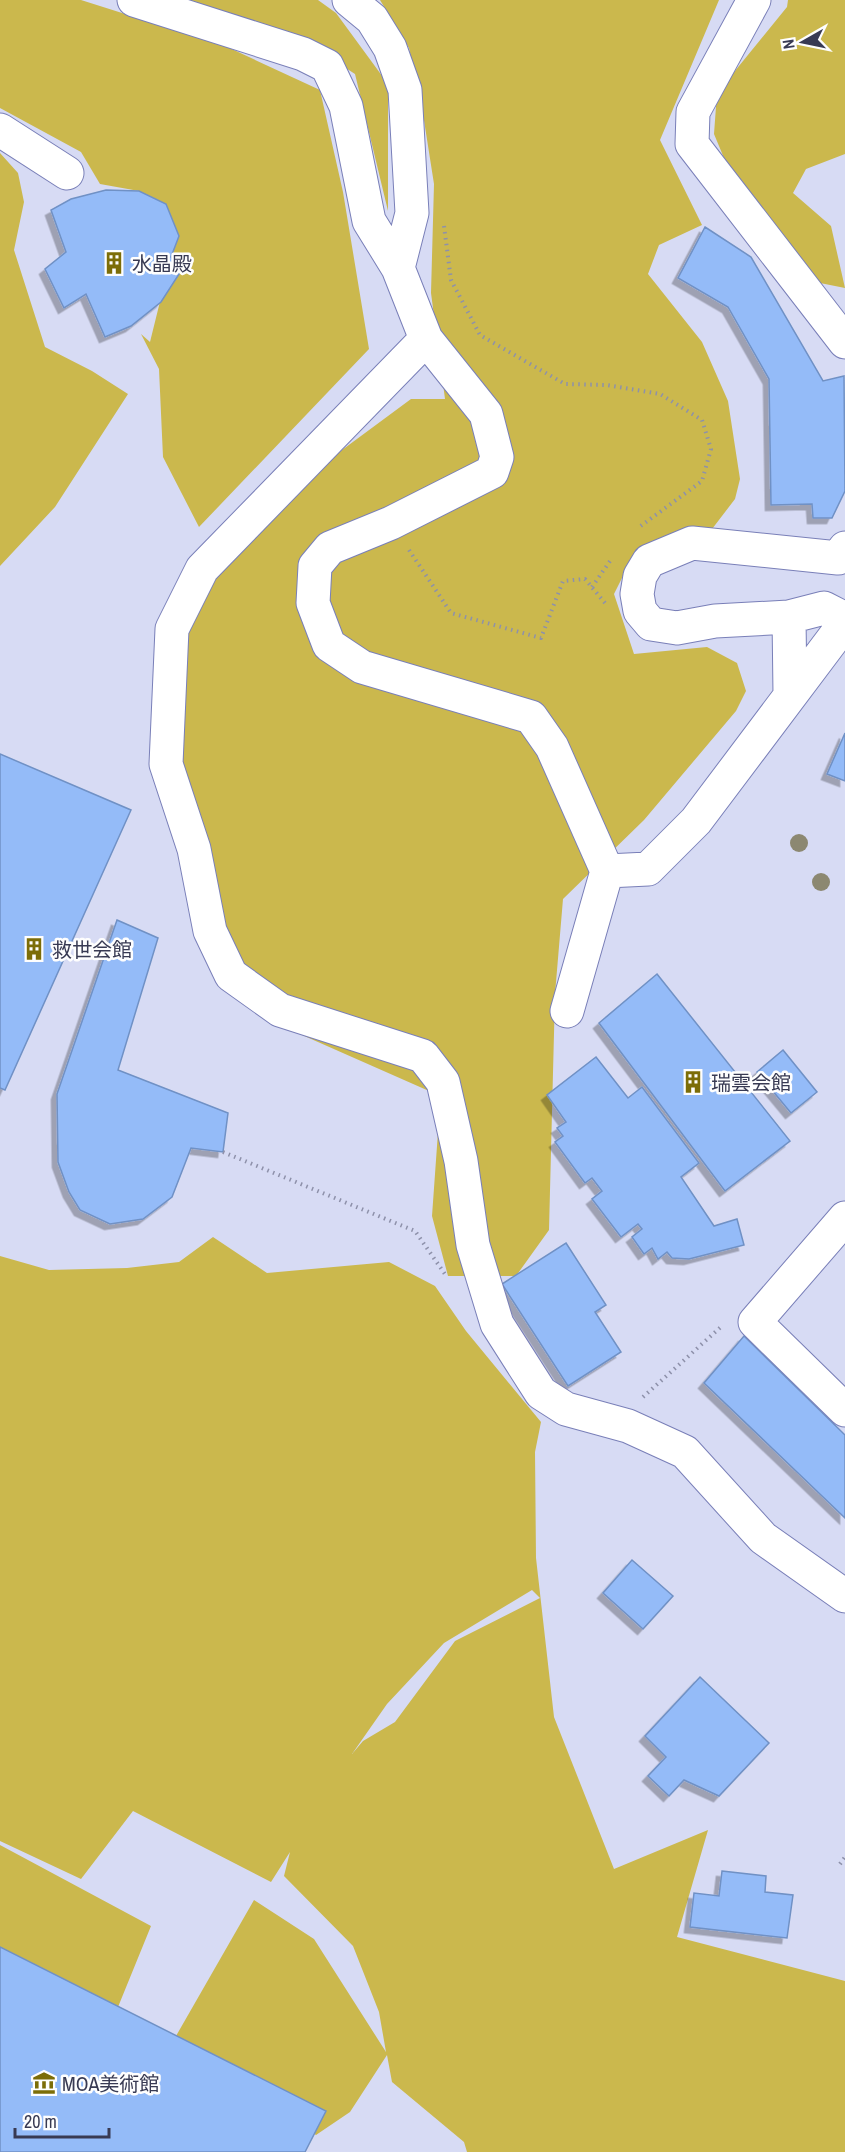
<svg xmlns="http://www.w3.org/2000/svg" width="845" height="2152" font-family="'Archivo Narrow','Noto Sans JP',sans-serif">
<defs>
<filter id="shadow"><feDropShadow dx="-5.5" dy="5.5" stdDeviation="0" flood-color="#0004"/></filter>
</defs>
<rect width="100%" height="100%" fill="#d7dbf4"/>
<path fill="#cbb84d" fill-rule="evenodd" d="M0,0h81l142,45 97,45 23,102 26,157 -170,178 -36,-70 -4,-88 -18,-35 9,8 21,-85 8,-21 -13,-32 -27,-13 -39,-7 -19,-32 -81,-44z
M184,0h134l18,13 52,71v127l-33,-137 -40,-26z
M380,0h339l-59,140 42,85 -43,20 -11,29 54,68 26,59 12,78 -5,20 -26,34 -81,33 -14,28 20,60 73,-7 30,16 9,28 -10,20 -92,109 -81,79 -8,95 -6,236 -33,46h-68l-16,-60 6,-84 -9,-41 -136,-60 -62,-56 -61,-211 -1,-93 33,-102 113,-99 96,-71h34l-14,-106 3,-109 -11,-70 -14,-66z
M788,0h57v154l-39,15 -13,24 38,33 14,62 -25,-5 -96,-125 -10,-24 3,-41 70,-86z
M0,153l18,20 6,29 -10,48 31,97 47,24 36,23 -73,113 -55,59z
M213,1237l54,36 122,-11 46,24 31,45 75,91 -6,30 1,106 18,159 60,152 94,-39 -31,107 168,44v171h-378l-3,-10 -72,-60 -5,-27 -37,57 -34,23 -140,-99 78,-136 60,39 72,113 -7,-40 -26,-66 -69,-70 6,-24 -19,30 -138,-71 -52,68 -81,-38v-585l49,14 78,-2 52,-6zM532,1590l8,8 -85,43 -60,81 -32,19 -11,13 35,-50 57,-61z
M0,1845l151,81 -33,81 -118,-54z"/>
<path fill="#94bbf8" stroke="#7091c5" stroke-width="1.5" filter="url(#shadow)" d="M106,190l33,1 27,13 13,32 -8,21 10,14 -20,31 -30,24 -26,11 -19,-43 -22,14 -19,-39 21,-17 -15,-42 20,-11z
M705,227l46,30 72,124 21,-5 1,115 -13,27h-19l-1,-14 -41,1 -2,-126 -41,-72 -50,-29z
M845,733v48l-18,-7z
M0,754l131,56 -126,280 -5,-2z
M117,920l41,18 -40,132 110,43 -5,39 -32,-4 -19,49 -29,22 -33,5 -30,-14 -11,-18 -11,-30 -1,-68z
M657,974l133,167 -65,50 -126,-168z
M783,1050l34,42 -26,21 -34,-41z
M596,1057l32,41 14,-11 57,76 -18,14 33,49 23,-7 7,26 -55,14 -17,-1 -5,-6 -9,7 -6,-11 -8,6 -12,-17 10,-8 -4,-5 -17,13 -29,-38 10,-8 -10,-13 -7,5 -30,-41 8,-6 -6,-8 9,-6 -19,-27z
M566,1243l40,62 -11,7 26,40 -53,34 -66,-102z
M744,1336l101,99v83l-141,-135z
M632,1560l41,36 -30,33 -40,-36z
M700,1677l69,66 -50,53 -35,-16 -15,16 -21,-20 18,-19 -21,-21z
M722,1871l44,5 -1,16 28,3 -6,43 -97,-11 4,-34 25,3z
M0,1947l326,164 -21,41h-305z"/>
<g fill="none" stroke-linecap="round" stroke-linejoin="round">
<g stroke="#797fb8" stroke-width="35">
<path id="minor" d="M134,0l169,54 24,12 19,40 23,115 29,47 28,71 60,75 11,43 -5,15 -101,51 -61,25 -15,18 -2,37 16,42 33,22 169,50 21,30 55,124 -40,140
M349,0l23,19 18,29 15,42 7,123 -14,55
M754,0l-61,112 -1,32 153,198
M0,130l67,43
M426,339l-224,230 -30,60 -6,135 28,85 16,82 21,44 49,35 143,46 20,26 18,79 12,84 24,79 44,69 25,16 62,17 57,26 78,86 82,58
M789,617l35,-9 21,11
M790,694l-1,-77 -74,4 -38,7 -26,-4 -11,-13 -3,-17 3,-18 9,-15 43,-18 146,15 7,-10
M607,871l41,-2 48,-48 149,-198
M845,1218l-90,104 90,88"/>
</g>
<path stroke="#8e91aa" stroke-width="4" stroke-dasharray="1.5 4.5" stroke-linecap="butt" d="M444,226l7,54 29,55 85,49 42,1 53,9 42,26 9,29 -9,32 -64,47
M409,550l42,63 90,25 22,-57 22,-2 20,24
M592,587l18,-26
M223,1152l192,79 32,46
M643,1397l79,-71
M840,1864l5,-7"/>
<use href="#minor" stroke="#fff" stroke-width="33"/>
</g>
<g fill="#8c8871">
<circle cx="799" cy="843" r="9"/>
<circle cx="821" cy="882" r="9"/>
</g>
<defs>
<g id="building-bare" transform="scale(1.8)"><path d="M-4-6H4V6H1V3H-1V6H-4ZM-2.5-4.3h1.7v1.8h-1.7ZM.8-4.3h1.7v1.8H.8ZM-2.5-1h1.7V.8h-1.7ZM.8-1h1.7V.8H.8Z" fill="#7c6d08" stroke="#fefefe" stroke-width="2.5" paint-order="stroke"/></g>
<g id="museum-bare" transform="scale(1.8)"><path d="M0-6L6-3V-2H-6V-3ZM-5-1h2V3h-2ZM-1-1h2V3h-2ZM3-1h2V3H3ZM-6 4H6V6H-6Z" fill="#7c6d08" stroke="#fefefe" stroke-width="2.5" paint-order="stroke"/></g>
</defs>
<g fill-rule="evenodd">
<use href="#building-bare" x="114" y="263"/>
<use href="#building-bare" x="34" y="949"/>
<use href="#building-bare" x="693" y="1082"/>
<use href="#museum-bare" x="44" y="2083"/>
</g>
<g text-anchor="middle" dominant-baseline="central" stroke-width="5" stroke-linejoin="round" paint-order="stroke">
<g font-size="20" fill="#383a53" stroke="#fefefe" text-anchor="start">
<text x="132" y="263">水晶殿</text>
<text x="52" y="949">救世会館</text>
<text x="711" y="1082">瑞雲会館</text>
<text x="62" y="2083">MOA美術館</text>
</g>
</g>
<g transform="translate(803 42) rotate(261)" stroke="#fefefe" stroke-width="4.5" paint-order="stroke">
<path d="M0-4.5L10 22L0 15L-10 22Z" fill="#383a53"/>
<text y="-9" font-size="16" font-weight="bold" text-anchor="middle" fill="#383a53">N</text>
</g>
<path d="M15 2128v9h94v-9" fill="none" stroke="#383a53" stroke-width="3"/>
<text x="24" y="2128" font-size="18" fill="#383a53" stroke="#fefefe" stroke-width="4.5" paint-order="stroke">20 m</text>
</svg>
